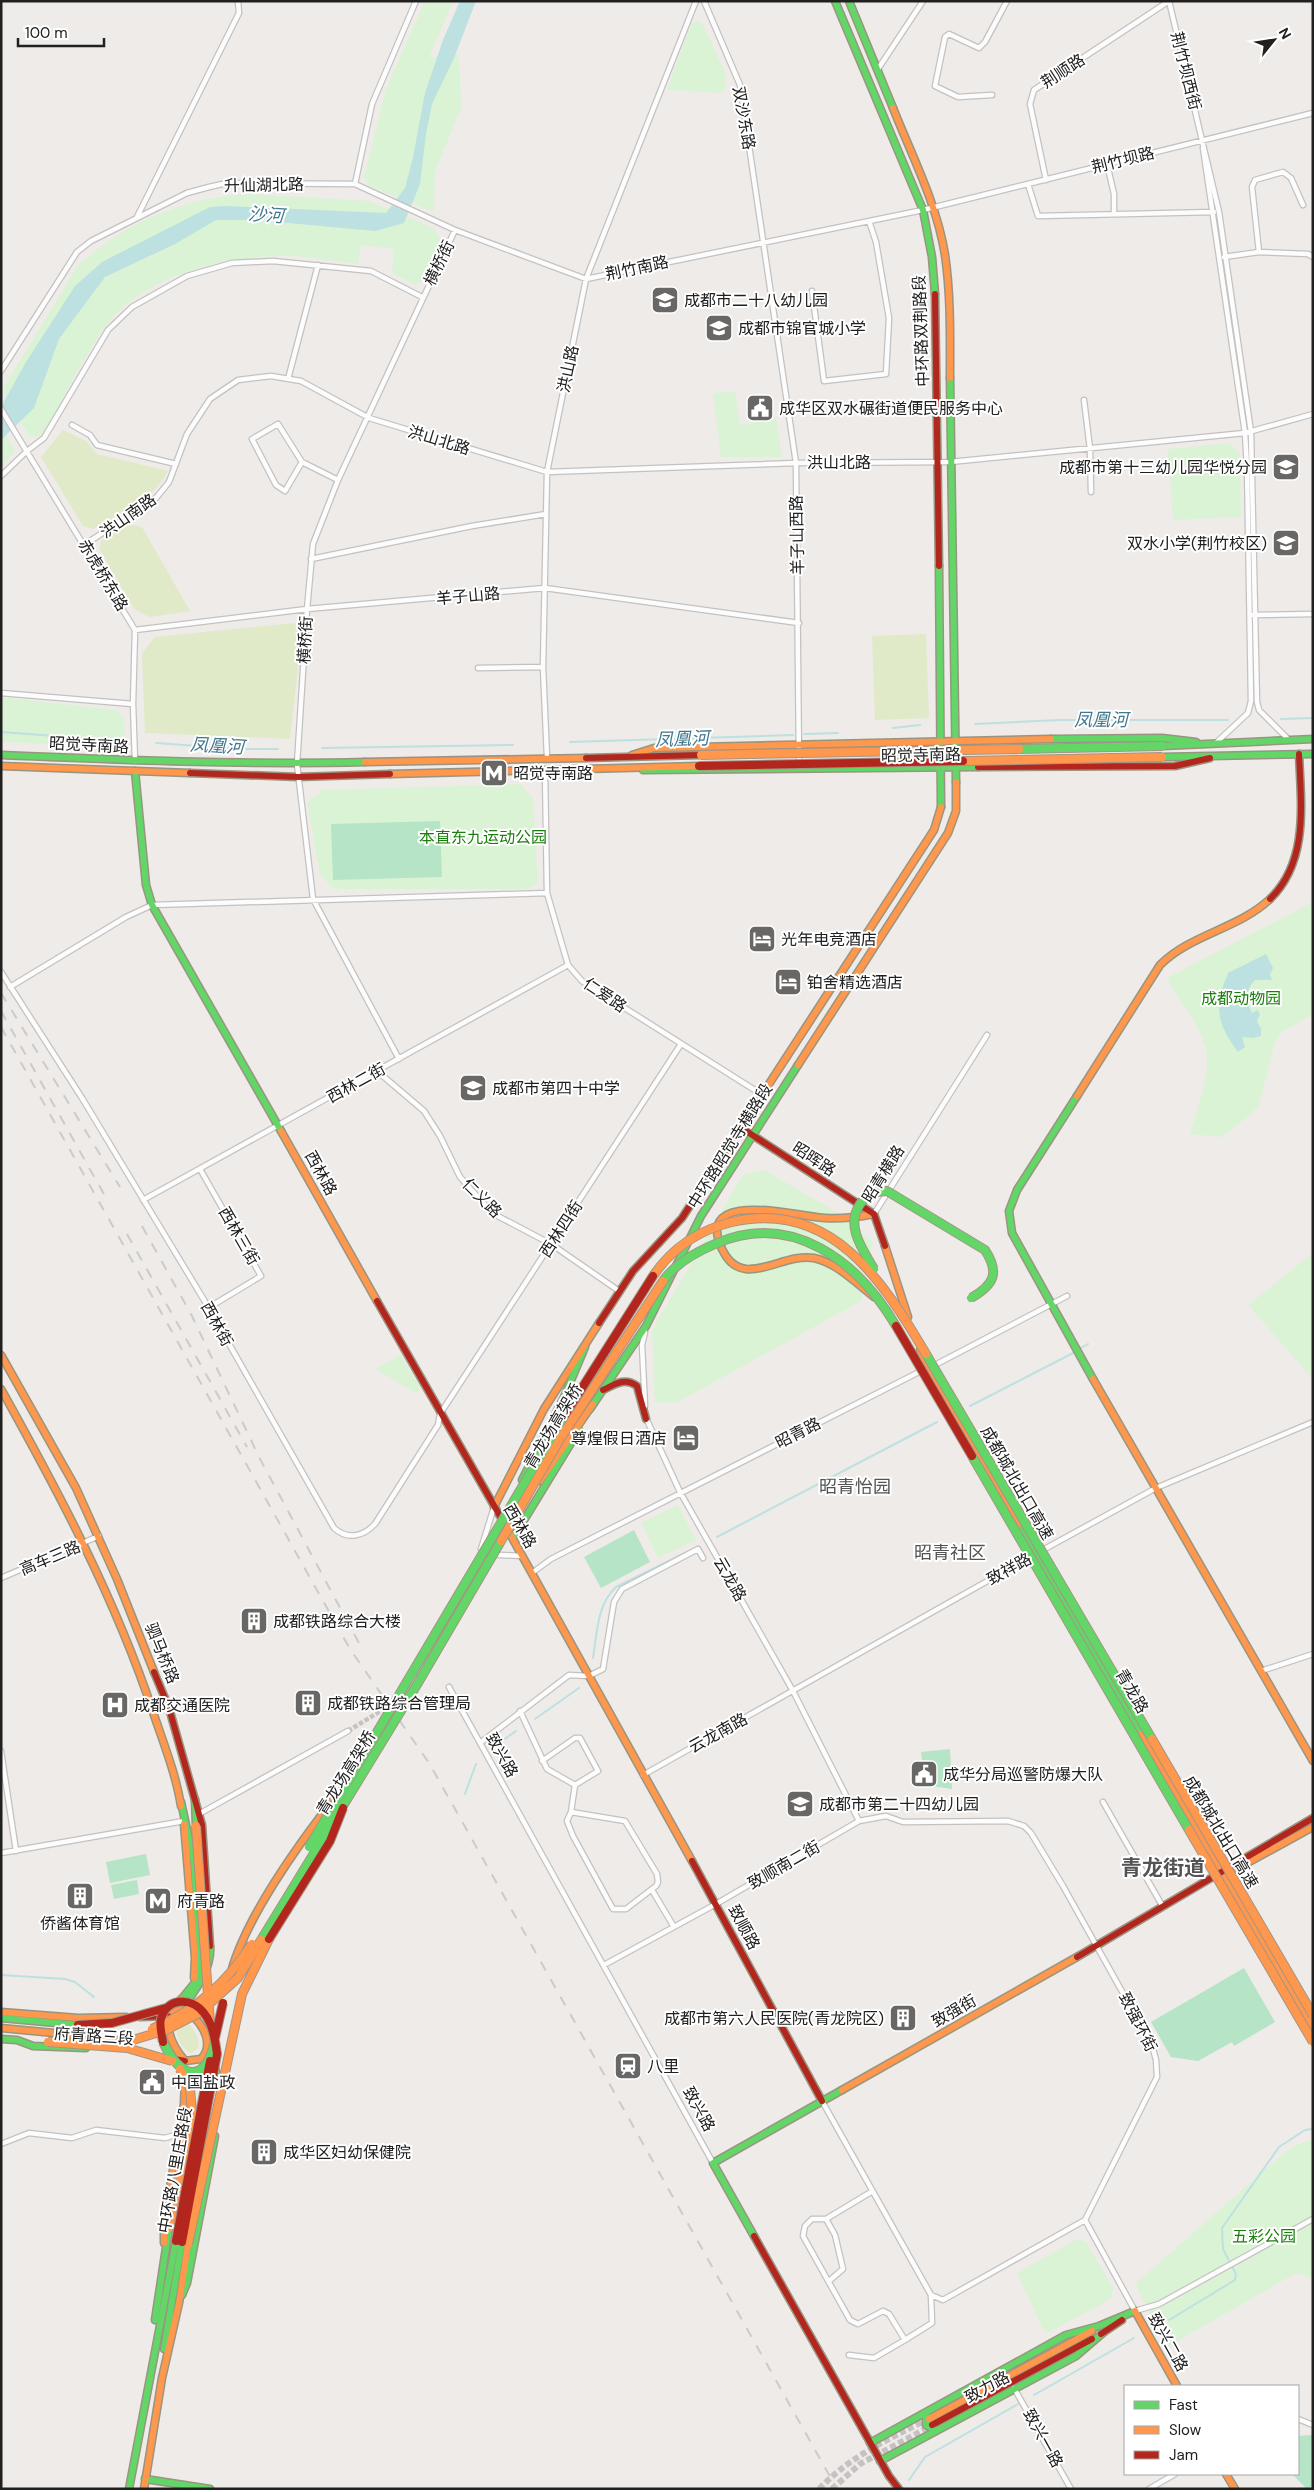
<svg xmlns="http://www.w3.org/2000/svg" width="1314" height="2490" font-family="'DM Sans','Noto Sans SC',sans-serif">
<rect width="100%" height="100%" fill="#eeebe9"/>
<path fill="#e1eac8" d="M63,430l23,11 11,13 71,17c-14,29 -48,42 -75,58l-10,-3 -42,-69z
M128,524l14,3 48,84 -41,6 -15,-8 -34,-59 1,-9z
M294,623l8,9 -12,107 -145,-6 -3,-80 13,-16z
M926,634l3,84 -54,2 -3,-84z
M184,2022c10,3 15,16 15,25l-7,6c-10,-2 -18,-17 -15,-27z"/>
<path fill="#dbf3d5" d="M425,1h28l-24,57 29,-5 4,53 -27,65 -1,41 -65,-26 -5,-9 22,-88z
M697,21l6,3 23,51 -1,14 -6,4 -52,-3 24,-66z
M250,194l119,7 65,27 7,13 -19,40 -7,4 -23,-12 2,-24 -33,-4 -3,19c-26,-3 -54,-9 -79,-8 -60,1 -137,21 -174,71 -22,31 -39,66 -57,99l-9,11 -10,-1 -24,-40 -1,-9 72,-119c44,-44 111,-72 174,-74z
M735,392l5,33 36,-6 6,38h-61l-8,-64z
M1,427l14,24 -14,17z
M1229,443l11,11 1,63 -68,3 -5,-71z
M1,697l115,13 8,9 1,15 -13,13 -111,-5z
M520,784l13,14 5,85 -10,6h-195l-13,-15 -13,-71 15,-13z
M1313,902v112l-31,18 -7,10 -16,63 -9,10 -29,22 -31,-3c7,-23 21,-61 16,-85 -5,-21 -26,-49 -38,-68l1,-4z
M764,1170l69,40 40,32 -12,59 -183,101 -23,1 -3,-73 91,-155z
M1313,1253v126l-65,-74z
M400,1355l21,33 -4,6 -41,-25z
M678,1505l18,35 -38,18 -17,-35z
M1313,2139v139l-17,-5 -129,74 -32,-63 155,-136z
M1077,2239l9,3 27,46 -2,11 -66,35 -28,-61z"/>
<path fill="#b5e4c6" d="M440,821l2,56 -109,3 -2,-56z
M634,1530l16,32 -49,26 -17,-31z
M950,1749l2,40 -27,-4 -4,-33z
M146,1854l4,21 -40,8 -4,-21z
M137,1880l2,14 -25,5 -3,-14z
M1244,1968l31,54 -41,24 -2,-4 -34,19 -27,-4 -20,-35z
M1312,2435l1,54h-6l-15,-15h6v-38z"/>
<path fill="#bde0e1" d="M460,1h16l-22,57 -22,46 -6,30 -6,50 -16,39 -29,8 -119,-11h-40l-41,24 -70,33 -46,62 -25,69 -33,32v-33l25,-45 49,-76 27,-24 108,-55 15,-1 161,7 19,-25 8,-31 12,-64 18,-53z
M1266,954l7,14 -3,6 2,6h-17c-10,10 -9,21 -3,33l5,-3 3,4 -3,7 4,8v7l-8,2 -11,-1 3,10 -7,5c-22,-30 -24,-44 -10,-79z"/>
<g fill="none" stroke-linecap="round" stroke-linejoin="round">
<path stroke="#bde0e1" stroke-width="2" d="M1281,719l32,-1
M975,724l85,-4h168
M893,728l27,-3
M1,732l109,8
M804,734l34,-1
M570,742l223,-7
M156,743l83,6h39
M322,748l191,-3
M1079,1349l9,-5
M970,1406l105,-54
M717,1537l220,-115
M593,1658c4,-24 4,-54 23,-71l79,-39
M535,1719l44,-31
M495,1746l21,-15
M465,1794l11,-30
M1,1975l64,4 10,3 19,15
M1169,2320l66,-40 1,-6 -13,-25 -1,-21 57,-81 26,-17 8,-1
M1034,2395l100,-57
M909,2480l16,-23 93,-53"/>
<path stroke="#c5c2c1" stroke-width="4.5" stroke-dasharray="4.5 2" stroke-linecap="butt" d="M348,1731l44,-27"/>
<path stroke="#c5c2c1" stroke-width="6" stroke-dasharray="6 3" stroke-linecap="butt" d="M819,2489c33,-34 68,-49 109,-70
M832,2489l28,-25 71,-38"/>
<g stroke="#c4c2c1" stroke-width="7">
<path id="street" d="M704,1l36,84 56,378 3,301
M878,69l45,-68
M992,95l-34,2 -23,-11 10,-49 4,-3 30,14 6,-6 22,-41
M1203,148l42,285 2,34 4,234 -3,12 -31,29
M1107,164l7,30v20
M1046,180l-16,-76 4,-14 135,-89 50,211 32,220 6,270 2,8 30,30
M355,184l17,-80 44,-103
M1028,184l10,32 176,-4
M137,217l102,-204 -1,-12
M1259,252l-7,-65 3,-7 28,-8 8,6 12,27
M1224,257l35,-5 49,2 5,3
M812,291l12,90 62,-7 3,-56 -13,-76 -7,-21
M1,371l76,-119 14,-11 96,-48 22,-6 18,-4 128,1 100,46 131,49 337,-69 390,-97
M288,379l30,-114
M1084,400l6,49 1,43
M1,409l134,221 -2,74 2,57
M72,425l18,10 7,10 79,19
M302,462l-17,29 -9,-6 -24,-46 26,-15 24,38 36,18
M1,476l26,-25 17,-13 64,-108 24,-23 55,-31 45,-13 41,-2 98,10 51,26
M84,545l72,-47 13,-16 18,-48 23,-35 28,-19 33,-4 30,5 68,37 178,54 249,-9 154,-1 295,-29 68,-19
M311,559l161,-33 74,-12
M1253,615l60,-1
M135,630l172,-21 238,-21 254,35
M478,668l65,-1
M1,693l132,11
M547,757l-4,-90 4,-195 39,-193 110,-278
M545,771l2,122 21,72 14,16 179,113
M1,972l81,126 122,202 130,228c13,12 29,9 41,-4l63,-99 2,-11 241,-370
M10,987l116,-70 26,-12 395,-12
M399,1059l-86,-160 -16,-135 10,-155 6,-65 25,-64 117,-250
M377,1071l47,40 16,25 20,41 32,36 59,31 68,47
M200,1169l61,107 -53,32
M143,1200l425,-235
M874,1214l113,-179
M933,1366l134,-70
M645,1406l-3,-61 3,-13
M645,1416l35,76 113,199 66,130
M481,1549l13,-42
M1041,1551l115,-63 157,-66
M481,1554l41,2
M532,1573l19,-14 372,-189
M1,1578l98,-42
M1261,1671l52,-17
M449,1687l264,476
M404,1696l7,-10 3,-11
M520,1711l27,58 28,16 -4,27 -4,9 6,15 40,73h13l30,-23 2,-4 -1,-8 -32,-53 -54,-9
M480,1743l89,-68 20,1 14,-7 11,-67 8,-13 76,-40 5,9
M1,1751l15,100
M542,1761l33,-23h5l18,33 -23,14
M643,1775l387,-218
M1103,1802l60,105
M199,1814l149,-83
M1,1853l183,-32
M652,1890l22,37
M604,1965l112,-61 143,-83 27,-5 17,6 105,-1 16,5 7,7 32,53 89,159 4,15 1,17 -72,143 -142,80 -12,-5
M822,2101l109,194 1,28 -27,17
M1,2144l28,-11 43,5 24,-8 69,8 14,-4
M826,2219h-14l-7,7 -2,10 47,84 8,4 25,-13 6,3 16,26 -31,18 -25,-3
M1085,2220l50,91 24,-7 154,-85
M829,2281l14,-12 -8,-34 -9,-16 45,-27
M1014,2388l57,101
M1298,2419l15,6
M1149,2489l26,-15"/>
</g>
<g stroke="#999580" stroke-width="9">
<path id="fast" d="M835,1l88,209 9,47 3,37
M849,1l44,107
M950,378l6,404
M939,566l2,241
M1051,739l111,-1 34,4
M1163,746l150,-7
M1,755c121,5 242,10 364,7
M1162,757l151,-3
M643,770l335,-3
M135,771l11,114 6,20 129,226
M1077,1096l-60,94 -8,21 3,22 81,146
M590,1409l56,-83 55,-110 97,-151
M522,1480l42,-83 21,-50
M1018,1525l123,209
M513,1538l66,-108
M195,1799l1,27
M180,2001l17,-21 3,-15 -6,-103 -13,-60
M182,2009c13,-19 30,-39 28,-63
M1,2018l77,7
M1,2039l16,1 16,6 53,2
M215,2068l6,22
M754,2236l-41,-73 129,-73
M182,2295l5,-12 28,-147
M155,2320l14,-92
M164,2349l18,-107
M926,2413v12l10,6
M870,2443l196,-108 33,-9 36,-15
M880,2461l196,-105 28,-24
M145,2479l65,10
M129,2489l47,-248"/>
</g>
<g stroke="#999580" stroke-width="9">
<path id="slow" d="M893,108c19,48 44,96 52,147 6,41 5,82 5,123
M632,755l22,-7 397,-9
M365,762l221,-4
M1,766l189,7
M390,774l309,-8
M798,1065l150,-232 8,-22v-29
M1077,1096l83,-131c31,-31 78,-36 110,-66
M281,1131l96,170
M730,1144l204,-314 7,-23
M874,1214c-16,3 -33,5 -49,4 -25,-1 -132,-31 -103,31 20,43 59,3 92,9 23,5 42,25 60,39
M885,1246l23,71
M920,1350l7,19 91,156
M1,1355l75,133 41,91 37,93
M1093,1379l220,382
M1,1389c58,104 114,209 152,323 10,30 23,62 28,94
M540,1481l53,-77
M494,1507l50,-98 55,-86
M510,1534l182,327
M1141,1734l172,294
M184,1824l11,134 -1,20
M1227,1874l86,-47
M231,1972c15,-54 67,-127 102,-172
M182,2009c17,7 35,34 19,50l-16,2c-11,-13 -21,-31 -14,-48z
M174,2011l7,-12
M1,2012l77,6 48,-1
M1,2028l96,9
M207,2043l4,13
M842,2090l235,-133
M164,2243v-19l20,-120 1,-24
M1135,2311l42,75
M929,2419l163,-88
M1226,2474l9,15
M144,2489l18,-111 17,-75 9,-59"/>
</g>
<g stroke="#999580" stroke-width="9">
<path id="jam" d="M935,294l4,272
M586,758l115,-3
M978,767l197,-1 35,-8
M190,773l108,4 92,-3
M1270,899c39,-38 31,-95 29,-145
M740,1127l134,87 11,32
M377,1301l127,222
M599,1323l34,-52 49,-53 48,-74
M603,1390c12,-6 22,-13 34,-4l9,33
M154,1672l15,36 33,117 8,121
M692,1861l130,240
M1077,1957l236,-139
M140,2017l28,-1
M169,2058l16,3
M754,2236l135,240 10,13
M1101,2334l21,-14
M932,2425l160,-86"/>
</g>
<use href="#street" stroke="#fcfcfc" stroke-width="4.5"/>
<use href="#fast" stroke="#63d668" stroke-width="6"/>
<use href="#slow" stroke="#ff974d" stroke-width="6"/>
<use href="#jam" stroke="#b3261e" stroke-width="6"/>
<path stroke="#cbcbca" stroke-width="2" stroke-dasharray="10 10" stroke-linecap="butt" d="M1,993l119,194
M1,1011l104,185
M1,1027l349,622 79,114 26,46 382,680
M142,1226l49,88 68,143 101,188
M127,1234l120,213"/>
<g stroke="#a59485" stroke-width="10" stroke-linecap="butt">
<path id="fast-bridge" d="M1019,749l144,-3
M874,1269c-11,-19 -29,-43 -14,-65 6,-9 16,-13 27,-13l98,59c15,23 9,35 -14,48
M663,1281c12,-17 33,-29 52,-37 76,-34 143,17 181,82
M926,1354l226,385
M972,1456l217,374
M309,1847l254,-429
M261,1940l157,-257 83,-142
M163,2042c17,36 42,44 52,-1"/>
</g>
<g stroke="#a59485" stroke-width="10" stroke-linecap="butt">
<path id="slow-bridge" d="M701,755l318,-6
M963,761l199,-4
M653,1276c19,-28 46,-46 79,-54 99,-23 151,59 194,132
M501,1541l59,-102 103,-158
M1152,1739l161,276
M196,1826l14,197
M1189,1830l124,212
M152,2029c44,-18 74,-46 100,-85
M48,2042l79,6 45,13
M96,2042l37,-2 33,-10 33,-17 39,-35 23,-38
M169,2228l23,-117 -2,-22 -10,-20
M188,2244l54,-250 27,-55"/>
</g>
<g stroke="#a59485" stroke-width="10" stroke-linecap="butt">
<path id="jam-bridge" d="M699,766l264,-5
M896,1326l76,130
M563,1418l90,-142
M269,1939l61,-98 13,-33
M78,2025l34,-2 54,-15
M215,2038l8,-35
M163,2042c-1,-7 -4,-16 -2,-23 6,-22 31,-22 43,-6 9,11 11,27 13,41l-35,188
M176,2241l34,-180"/>
</g>
<use href="#fast-bridge" stroke="#63d668" stroke-width="8"/>
<use href="#slow-bridge" stroke="#ff974d" stroke-width="8"/>
<use href="#jam-bridge" stroke="#b3261e" stroke-width="8"/>
</g>
<defs>
<g id="school-square" transform="scale(1.4375)"><rect x="-9" y="-9" width="18" height="18" rx="4" fill="#686766" stroke="#fff"/><path d="M0-5L7-2L0 1L-7-2ZM-4 1L0 2.5L4 1V4Q0 6-4 4Z" fill="#fff"/></g>
<g id="civic-square" transform="scale(1.4375)"><rect x="-9" y="-9" width="18" height="18" rx="4" fill="#686766" stroke="#fff"/><path d="M-.6-6.5H3V-4.5H.6V-3L4-1V1h2V6H-6V1h2V-1L-.6-3ZM-1.2 2.5V6h2.4V2.5Z" fill="#fff"/></g>
<g id="metro-square" transform="scale(1.4375)"><rect x="-9" y="-9" width="18" height="18" rx="4" fill="#686766" stroke="#fff"/><path d="M-5.5 5V-5H-3L0 0L3-5H5.5V5H3V-.5L0 4L-3-.5V5Z" fill="#fff"/></g>
<g id="hotel-square" transform="scale(1.4375)"><rect x="-9" y="-9" width="18" height="18" rx="4" fill="#686766" stroke="#fff"/><path d="M-6-4.5h1.5V1H6V5H4.5V3h-9V5H-6ZM-4 0a1.8 1.8 0 1 1 3.6 0ZM.5 0V-2.5h3Q6-2.5 6 0Z" fill="#fff"/></g>
<g id="building-square" transform="scale(1.4375)"><rect x="-9" y="-9" width="18" height="18" rx="4" fill="#686766" stroke="#fff"/><path d="M-4-6H4V6H1V3H-1V6H-4ZM-2.5-4.3h1.7v1.8h-1.7ZM.8-4.3h1.7v1.8H.8ZM-2.5-1h1.7V.8h-1.7ZM.8-1h1.7V.8H.8Z" fill="#fff"/></g>
<g id="hospital-square" transform="scale(1.4375)"><rect x="-9" y="-9" width="18" height="18" rx="4" fill="#686766" stroke="#fff"/><path d="M-5-5h3v3.5h4V-5h3V5h-3V1.5h-4V5h-3Z" fill="#fff"/></g>
<g id="station-square" transform="scale(1.4375)"><rect x="-9" y="-9" width="18" height="18" rx="4" fill="#686766" stroke="#fff"/><path d="M-3-6H3Q5-6 5-4V2Q5 4 3 4L4.5 6H3L1.5 4h-3L-3 6H-4.5L-3 4Q-5 4-5 2V-4Q-5-6-3-6ZM-3.5-4v3h7v-3ZM-3.5 1v1.5H-2V1ZM2 1v1.5H3.5V1Z" fill="#fff"/></g>
</defs>
<g fill-rule="evenodd">
<use href="#school-square" x="665" y="300"/>
<use href="#school-square" x="719" y="328"/>
<use href="#civic-square" x="760" y="408"/>
<use href="#school-square" x="1286" y="467"/>
<use href="#school-square" x="1286" y="543"/>
<use href="#metro-square" x="494" y="773"/>
<use href="#hotel-square" x="762" y="939"/>
<use href="#hotel-square" x="788" y="982"/>
<use href="#school-square" x="473" y="1088"/>
<use href="#hotel-square" x="686" y="1438"/>
<use href="#building-square" x="254" y="1621"/>
<use href="#building-square" x="308" y="1703"/>
<use href="#hospital-square" x="115" y="1705"/>
<use href="#civic-square" x="924" y="1774"/>
<use href="#school-square" x="800" y="1804"/>
<use href="#building-square" x="80" y="1896"/>
<use href="#metro-square" x="158" y="1901"/>
<use href="#building-square" x="903" y="2018"/>
<use href="#station-square" x="628" y="2066"/>
<use href="#civic-square" x="152" y="2082"/>
<use href="#building-square" x="264" y="2152"/>
</g>
<g text-anchor="middle" dominant-baseline="central" stroke-width="4" stroke-linejoin="round" paint-order="stroke">
<g font-size="16" fill="#202020" stroke="#fff">
<text transform="translate(1063 71) rotate(-33)">荆顺路</text>
<text transform="translate(1186 71) rotate(76)">荆竹坝西街</text>
<text transform="translate(744 118) rotate(80)">双沙东路</text>
<text transform="translate(1123 160) rotate(-14)">荆竹坝路</text>
<text transform="translate(264 185) rotate(-1)">升仙湖北路</text>
<text transform="translate(439 263) rotate(-64)">横桥街</text>
<text transform="translate(637 268) rotate(-12)">荆竹南路</text>
<text transform="translate(921 331) rotate(-92)">中环路双荆路段</text>
<text transform="translate(568 369) rotate(-78)">洪山路</text>
<text transform="translate(439 440) rotate(17)">洪山北路</text>
<text x="839" y="462">洪山北路</text>
<text transform="translate(128 516) rotate(-35)">洪山南路</text>
<text transform="translate(797 535) rotate(-91)">羊子山西路</text>
<text transform="translate(103 575) rotate(59)">赤虎桥东路</text>
<text transform="translate(468 596) rotate(-5)">羊子山路</text>
<text transform="translate(305 640) rotate(-87)">横桥街</text>
<text transform="translate(89 745) rotate(3)">昭觉寺南路</text>
<text transform="translate(921 755) rotate(-1)">昭觉寺南路</text>
<text transform="translate(605 995) rotate(34)">仁爱路</text>
<text transform="translate(356 1083) rotate(-29)">西林二街</text>
<text transform="translate(730 1146) rotate(-58)">中环路昭觉寺横路段</text>
<text transform="translate(814 1159) rotate(33)">昭晖路</text>
<text transform="translate(321 1173) rotate(61)">西林路</text>
<text transform="translate(883 1174) rotate(-58)">昭青横路</text>
<text transform="translate(482 1198) rotate(45)">仁义路</text>
<text transform="translate(561 1229) rotate(-57)">西林四街</text>
<text transform="translate(239 1236) rotate(60)">西林三街</text>
<text transform="translate(217 1324) rotate(61)">西林街</text>
<text transform="translate(553 1426) rotate(-59)">青龙场高架桥</text>
<text transform="translate(798 1433) rotate(-27)">昭青路</text>
<text transform="translate(1017 1483) rotate(60)">成都城北出口高速</text>
<text transform="translate(520 1526) rotate(60)">西林路</text>
<text transform="translate(50 1558) rotate(-23)">高车三路</text>
<text transform="translate(1009 1569) rotate(-29)">致祥路</text>
<text transform="translate(730 1579) rotate(60)">云龙路</text>
<text transform="translate(162 1653) rotate(68)">驷马桥路</text>
<text transform="translate(1132 1691) rotate(60)">青龙路</text>
<text transform="translate(718 1733) rotate(-29)">云龙南路</text>
<text transform="translate(502 1755) rotate(61)">致兴路</text>
<text transform="translate(346 1773) rotate(-58)">青龙场高架桥</text>
<text transform="translate(1221 1832) rotate(59)">成都城北出口高速</text>
<text transform="translate(784 1865) rotate(-30)">致顺南二街</text>
<text transform="translate(744 1927) rotate(62)">致顺路</text>
<text transform="translate(954 2011) rotate(-30)">致强街</text>
<text transform="translate(1138 2022) rotate(63)">致强环街</text>
<text transform="translate(94 2036) rotate(4)">府青路三段</text>
<text transform="translate(699 2109) rotate(61)">致兴路</text>
<text transform="translate(175 2170) rotate(-80)">中环路八里庄路段</text>
<text transform="translate(1168 2342) rotate(61)">致兴二路</text>
<text transform="translate(987 2387) rotate(-29)">致力路</text>
<text transform="translate(1043 2438) rotate(61)">致兴一路</text>
</g>
<g font-size="16" fill="#202020" stroke="#fff" text-anchor="start">
<text x="684" y="300">成都市二十八幼儿园</text>
<text x="738" y="328">成都市锦官城小学</text>
<text x="779" y="408">成华区双水碾街道便民服务中心</text>
<text x="1267" y="467" text-anchor="end">成都市第十三幼儿园华悦分园</text>
<text x="1267" y="543" text-anchor="end">双水小学(荆竹校区)</text>
<text x="513" y="773">昭觉寺南路</text>
<text x="781" y="939">光年电竞酒店</text>
<text x="807" y="982">铂舍精选酒店</text>
<text x="492" y="1088">成都市第四十中学</text>
<text x="667" y="1438" text-anchor="end">尊煌假日酒店</text>
<text x="273" y="1621">成都铁路综合大楼</text>
<text x="327" y="1703">成都铁路综合管理局</text>
<text x="134" y="1705">成都交通医院</text>
<text x="943" y="1774">成华分局巡警防爆大队</text>
<text x="819" y="1804">成都市第二十四幼儿园</text>
<text x="177" y="1901">府青路</text>
<text x="80" y="1923" text-anchor="middle">侨酱体育馆</text>
<text x="884" y="2018" text-anchor="end">成都市第六人民医院(青龙院区)</text>
<text x="647" y="2066">八里</text>
<text x="171" y="2082">中国盐政</text>
<text x="283" y="2152">成华区妇幼保健院</text>
</g>
<g font-size="16" fill="#1b7f0d" stroke="#fff">
<text x="483" y="837">本直东九运动公园</text>
<text x="1241" y="998">成都动物园</text>
<text x="1264" y="2236">五彩公园</text>
</g>
<g font-size="18" font-style="italic" fill="#41788f" stroke="#fff">
<text transform="translate(266 215) rotate(4)">沙河</text>
<text x="1101" y="720">凤凰河</text>
<text transform="translate(682 739) rotate(-2)">凤凰河</text>
<text transform="translate(217 746) rotate(3)">凤凰河</text>
</g>
<g font-size="18" fill="#535353" stroke="#fff">
<text x="855" y="1487">昭青怡园</text>
<text x="950" y="1553">昭青社区</text>
</g>
<g font-size="21" font-weight="bold" fill="#535353" stroke="#fff">
<text x="1163" y="1868">青龙街道</text>
</g>
</g>
<rect width="1314" height="2490" fill="none" stroke="#202020" stroke-width="5"/>
<rect x="1124" y="2385" width="175" height="90" fill="#ffffff" stroke="#a6a6a6"/>
<rect x="1134" y="2401" width="25" height="8" fill="#63d668" stroke="#a6a6a6"/>
<text x="1169" y="2410" font-size="15" fill="#202020">Fast</text>
<rect x="1134" y="2426" width="25" height="8" fill="#ff974d" stroke="#a6a6a6"/>
<text x="1169" y="2435" font-size="15" fill="#202020">Slow</text>
<rect x="1134" y="2451" width="25" height="8" fill="#b3261e" stroke="#a6a6a6"/>
<text x="1169" y="2460" font-size="15" fill="#202020">Jam</text>
<g transform="translate(1274 40) rotate(60)" stroke="#ffffff" stroke-width="4" paint-order="stroke">
<path d="M0-4L9 19L0 12L-9 19Z" fill="#202020"/>
<text y="-8" font-size="14" font-weight="bold" text-anchor="middle" fill="#202020">N</text>
</g>
<path d="M18 38v8h86v-8" fill="none" stroke="#202020" stroke-width="2.5"/>
<text x="25" y="38" font-size="15" fill="#202020" stroke="#ffffff" stroke-width="4" paint-order="stroke">100 m</text>
</svg>
